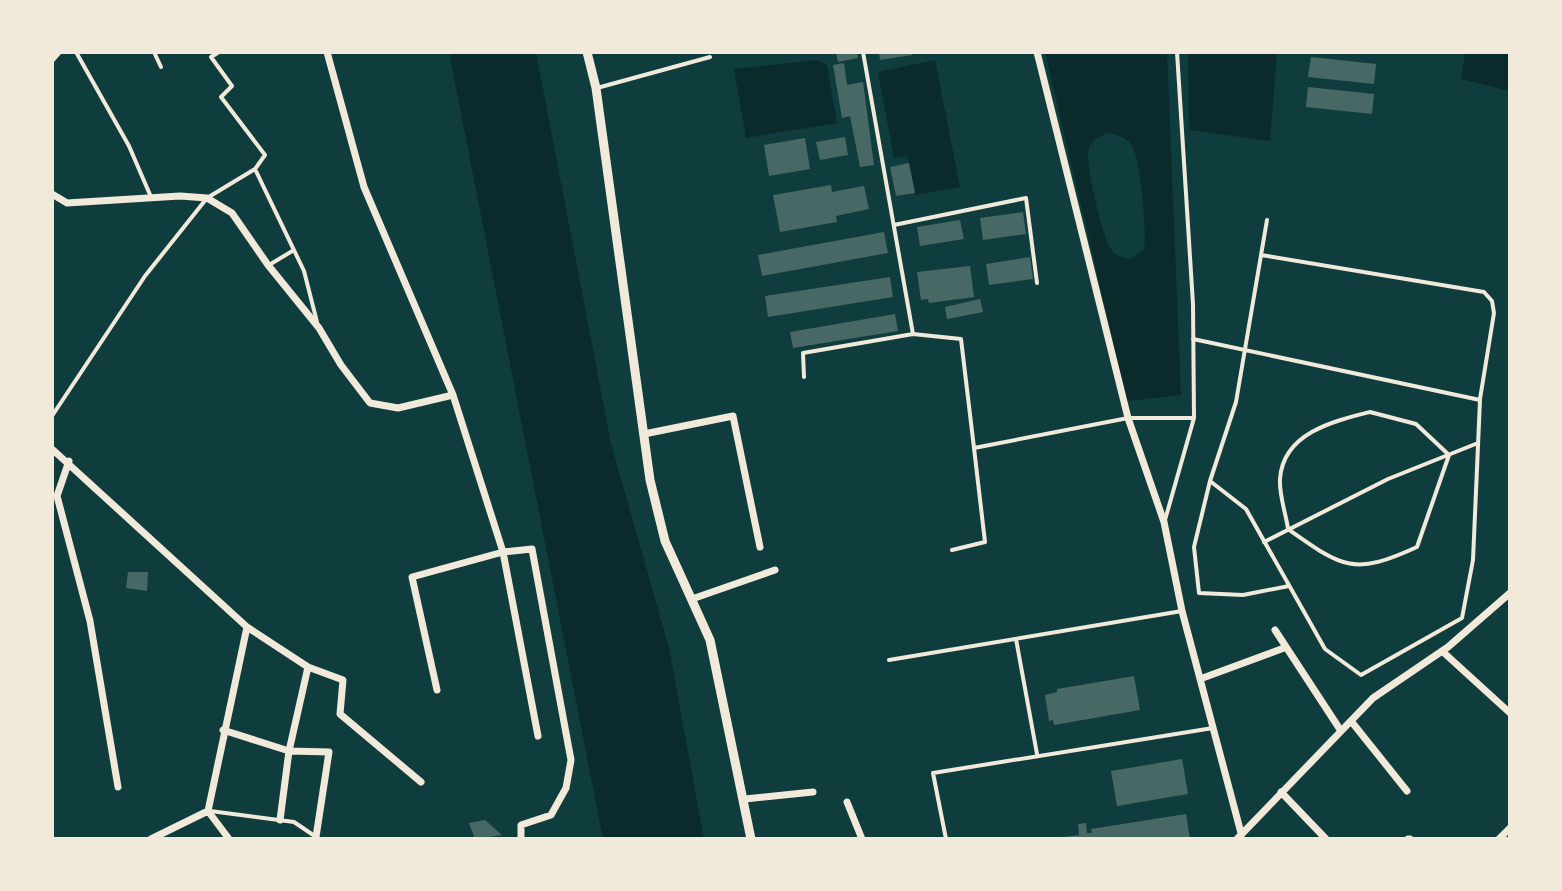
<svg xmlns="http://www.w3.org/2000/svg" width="1562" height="891" font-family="'Source Serif 4',serif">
<rect width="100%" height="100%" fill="#0f3d3e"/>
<path fill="#0a2a2b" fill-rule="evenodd" d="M449,52h87l75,392 58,204 35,191h-101z
M1045,52h122l14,343 -54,6zM1109,133c10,2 21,6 25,17 7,18 13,80 10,100l-14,9c-7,-1 -12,-2 -17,-7 -10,-11 -26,-83 -25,-98 1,-13 10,-18 21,-21z
M1188,52h89l-7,89 -81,-11z
M1465,52h45v39l-49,-12z
M817,60l10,5 10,58 -91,15 -12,-69z
M935,60l25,127 -45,8 -8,-39 -13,2 -16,-86z"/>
<path fill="#486865" d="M836,52h21l1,6 -20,4z
M879,52h33v3l-32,5z
M1311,57l65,7 -2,20 -66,-7z
M844,63l3,22 16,-3 11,83 -14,2 -10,-51 -8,2 -9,-53z
M1308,87l66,7 -2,20 -66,-7z
M845,137l3,18 -28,5 -4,-18z
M805,138l5,31 -41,7 -5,-31z
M909,163l6,30 -19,3 -6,-29z
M831,185l1,7 32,-6 5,23 -33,7 1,6 -57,10 -7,-37z
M1023,212l3,22 -43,6 -3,-22z
M960,220l4,19 -44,7 -3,-19z
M884,232l4,21 -126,23 -4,-21z
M1030,257l3,22 -44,6 -3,-21z
M970,266l4,31 -45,6 -1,-4 -7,1 -4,-28z
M890,277l3,20 -125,20 -3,-21z
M980,299l3,13 -36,7 -2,-12z
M895,314l3,17 -105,17 -3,-16z
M128,572h20l-1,19 -21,-3z
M1134,676l6,34 -86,15 -1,-5 -4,1 -4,-26 12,-3v-3z
M1182,759l6,35 -71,12 -6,-35z
M1186,814l4,25h-144l33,-4 -1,-11 8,-1 1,10h5l-1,-4z
M485,820l17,15 -27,4 -6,-16z"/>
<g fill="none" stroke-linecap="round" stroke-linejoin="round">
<path stroke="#f1e9da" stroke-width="4" d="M76,52l53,94 22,51
M154,52l7,15
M863,52l50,282
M597,88l113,-31
M255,169l49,102 13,51
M1267,220l-31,182 -26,79 -16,66 5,46 44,2 46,-9
M894,225l132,-27 11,85
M1261,255l223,37 8,9 2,12 -14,86
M269,265l25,-15
M1193,339l287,61 -7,160 -11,58 -101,57 -36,-26 -79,-140 -36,-28
M804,377l-1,-24 110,-19 48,5 13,109
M1370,412l46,12 33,31 -32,92c-63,29 -74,21 -129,-18 -2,-15 -9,-34 -8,-50 3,-46 54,-58 90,-67z
M52,416l93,-140 62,-78 48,-29 10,-14 -44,-58 11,-11 -21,-29 8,-5
M1165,520l29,-102 -1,-114 -16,-252
M1264,542l124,-63 90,-36
M952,550l33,-8 -11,-94 154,-30h66
M1016,639l21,115
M889,660l293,-49
M210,811l84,11 25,17
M946,839l-13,-66 280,-45"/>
<path stroke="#f1e9da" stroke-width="7" d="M327,52l37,135 89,208 50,157 35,184
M1037,52l91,366 36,104 18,89 59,222
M52,59l6,-7
M52,194l15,9 113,-7 27,2 25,15 36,52 51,63 22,37 29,38 28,5 55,-13
M644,434l89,-18 27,131
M52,449l195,178 -39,184 21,28
M69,461l-12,35 33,125 28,166
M692,599l83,-29
M247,627l61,40 35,13 -3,34 81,68
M1275,630l66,101
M1442,651l68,62
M1200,679l84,-31
M437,690l-25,-113 91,-25 29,-3 39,211 -5,28 -15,27 -30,10v14
M1351,721l56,70
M223,730l66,21 40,1 -13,85
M1281,792l45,47
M745,799l68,-7
M847,802l15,37
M280,820l9,-69 19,-84
M151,839l57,-28
M1237,839l136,-141 75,-51 62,-54
M1408,839h2
M1499,839l11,-11"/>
<path stroke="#f1e9da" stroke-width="9" d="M587,52l9,36 54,392 15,61 45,99 41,199"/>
</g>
<rect width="1562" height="891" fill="none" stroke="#f1e9da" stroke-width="108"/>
</svg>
